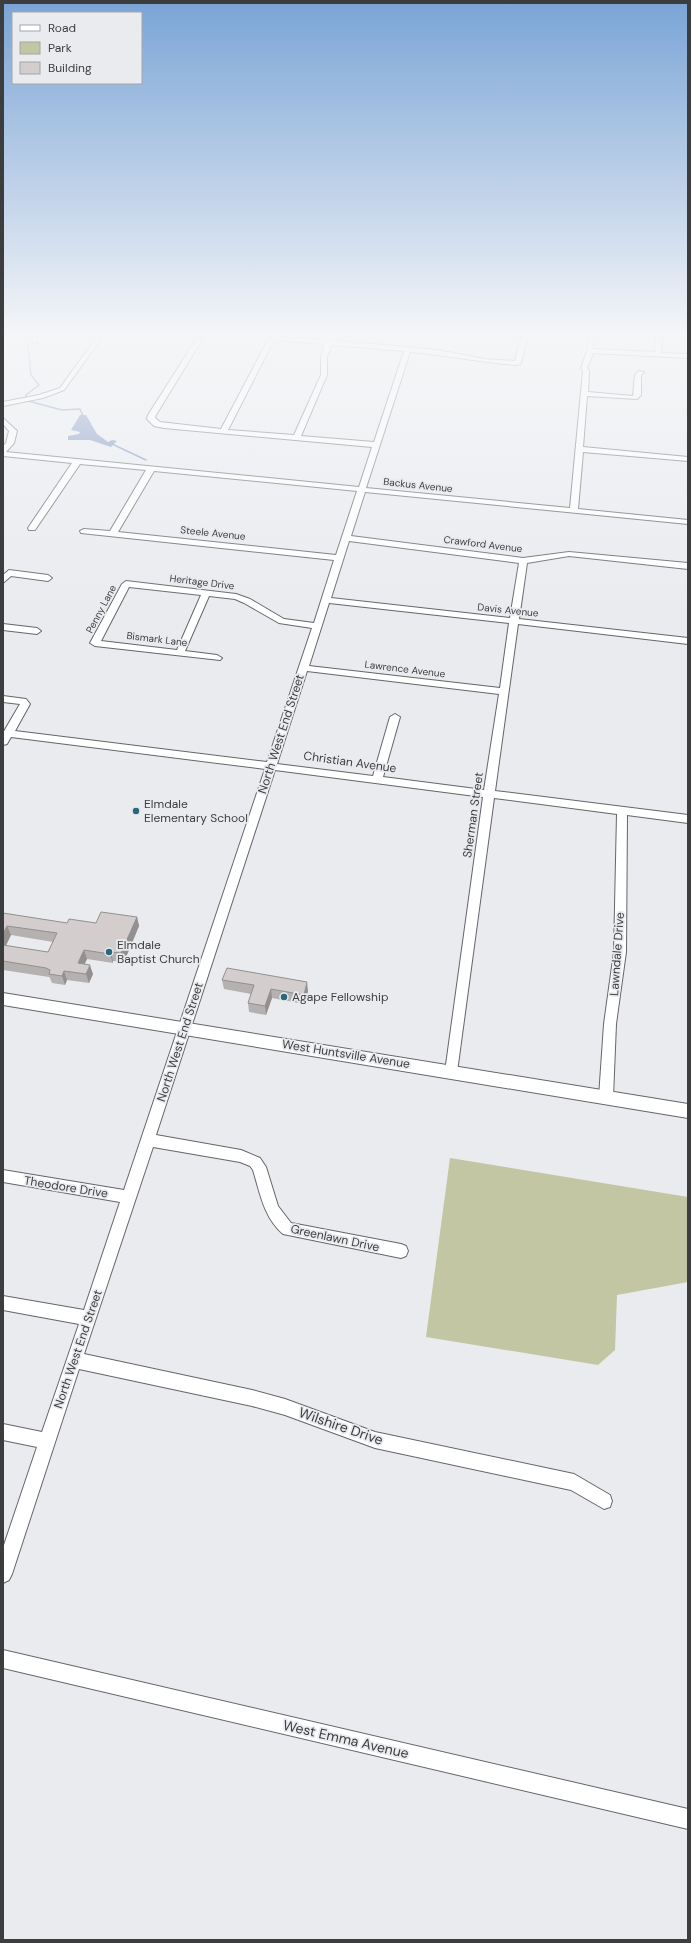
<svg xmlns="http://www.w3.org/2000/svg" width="691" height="1943" font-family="'DM Sans',sans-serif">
<rect width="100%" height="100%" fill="#e9ebef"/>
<path fill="#c2c6a3" d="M450,1158l238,39v85l-71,13 -2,55 -17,15 -172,-28z"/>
<path fill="#758cbb" d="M80,415h6l11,19 11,8 4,-2 5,1 -6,6 -21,-7h-22v-4l11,-2 1,-2 -9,-2z"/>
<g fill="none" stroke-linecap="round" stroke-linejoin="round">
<path stroke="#758cbb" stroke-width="1.5" d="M26,398v-3l13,-10 -8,-10 -3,-30 2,-7
M28,401l34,9 18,-1 3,7
M112,444l34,16"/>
<g stroke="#64666a" stroke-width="2">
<path id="minor" d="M32,338h6l-1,5h-4z
M96,338h6l-38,52 -21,8 -40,8v-4l36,-7 21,-7z
M197,338h6l-47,77 -1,3 5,4 61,7 48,-91h28l111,9 29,3 48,9 30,2 6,-23h6l-6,25 -3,2c-36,-2 -71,-10 -108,-13l-44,136 204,20 13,-137 -2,-3 6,-17 1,-13h6l-1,11 62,3 1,-14h6l-1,15 27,1v4l-95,-5 -6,15 2,3 -1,21 45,4 2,-21 4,-4 5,1 -3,3v20l-4,4 -50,-3 -4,51 105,10v4l-105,-9 -5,57 110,11v4l-323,-32 -14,44 172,22 46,-6 119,11v6l-119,-13 -42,7 -8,56 169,19v6l-170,-20 -23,167 193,24v8l-61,-8 -1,137 -10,72 -3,73 -2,4 -5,2 -5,-2 -2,-4 5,-73 10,-72 3,-138 -123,-16 -37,274 -1,4 -5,1 -5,-1 -1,-4 38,-275 -208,-27 -119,365 85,15 19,8 6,9 12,39 13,17 110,21 5,2 2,5 -2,5 -5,2 -118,-24c-19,-16 -23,-41 -30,-64l-3,-4 -10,-4 -87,-15 -69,207 168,36 33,9 90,33 199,42 36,21 2,6 -2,6 -6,2 -33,-19 -196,-42 -90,-33 -33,-9 -173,-37 -67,205 -3,6 -6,3v-35l34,-101 -34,-7v-16l39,8 37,-108 -76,-14v-14l81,14 36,-108 -117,-20v-12l121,20 141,-421 -254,-32 -4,7 -4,1v-12l17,-29 -17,-2v-6l23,3 4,5 -15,27 252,31 45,-134 -33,-5 -35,-20 -9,-4 -26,-3 -24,55 32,4 5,3 -2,2 -125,-14 -5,-3 32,-59 4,-3 110,13 14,5 34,20 30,4 20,-63 -253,-27 -1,-2 4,-2 26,2 36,-61 -66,-6 -45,66h-6l-1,-2 44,-65 -69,-7v-10l3,-3 3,-12 -6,-7v-6l14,13 -3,12 -8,9 353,35 13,-40 -208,-19 -10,-2 -7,-7 1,-4zM274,340l51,4 -4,13v18l-27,60 -66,-5zM332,345l72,6 -30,91 -73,-6 26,-61v-18zM154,471l203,20 -21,64 -218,-23zM349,541l170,22 -9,55 -179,-20zM129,587l72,8 -24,55 -76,-9zM329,603l180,20 -9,65 -191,-22zM307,671l192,23 -15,96 -101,-13 17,-60 -5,-3 -5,3 -17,59 -96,-12z
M9,570l39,5 4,3 -4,3 -37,-5 -8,7v-8z
M3,624l34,4 4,3 -4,3 -34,-4z
M3,1650l685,159v20l-685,-161z"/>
</g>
<g stroke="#64666a" stroke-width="2">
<path id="major" d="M3,993l685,111v14l-685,-113z"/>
</g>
<use href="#minor" fill="#fff" fill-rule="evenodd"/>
<use href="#major" fill="#fff" fill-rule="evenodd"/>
</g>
<path fill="#b5b1b0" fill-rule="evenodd" d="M3,913l64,10h29l41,-6 2,9 -15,36 -11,-1v2l-26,-4 -3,5 9,10 -4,9 -22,-3 -2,5 -13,-2 -2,-5 -1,-1 -46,-7zM11,935l42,7 -5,10 -42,-6z
M222,980l86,11 -4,13 -32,-6 -6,17 -17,-3 -1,-9 3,-9 -27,-5z"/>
<path fill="#949090" d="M137,917l2,9 -15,36 -3,-9z
M7,926l4,9 -8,16v-17z
M84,950l3,9 -6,13 -3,-9z
M111,952l2,9v2l-3,-9z
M90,965l3,9 -4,9 -3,-9z
M64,971l3,9 -2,5 -3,-9z
M307,982l1,9 -4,13v-9z
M271,989l1,9 -6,17 -1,-9z"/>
<path fill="#d3cecd" stroke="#949090" d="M101,912l36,5 -16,36 -10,-1 -1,2 -26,-4 -6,13 12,2 -4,9 -22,-3 -2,5 -13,-2 1,-4 -4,-2 -43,-7v-16l45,7 9,-19 -50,-7 -4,8v-21l64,10 2,-4 27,4z
M227,968l80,14 -3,13 -33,-6 -6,17 -17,-3 6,-18 -32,-5z"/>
<linearGradient id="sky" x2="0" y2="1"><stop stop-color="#7aa4d6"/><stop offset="0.55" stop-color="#f5f6f8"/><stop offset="1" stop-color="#f5f6f8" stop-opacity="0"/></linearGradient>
<rect width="691" height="610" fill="url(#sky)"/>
<g fill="#2a677e" stroke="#e9ebef" stroke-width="1.5">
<circle cx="136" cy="811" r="4"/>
<circle cx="109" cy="952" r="4"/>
<circle cx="284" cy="997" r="4"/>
</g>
<g text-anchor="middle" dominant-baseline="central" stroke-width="3.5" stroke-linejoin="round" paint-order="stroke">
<g font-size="10" fill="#3c3d3e" stroke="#e9ebef">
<text transform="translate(418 485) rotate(6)">Backus Avenue</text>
<text transform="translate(213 533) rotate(6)">Steele Avenue</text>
<text transform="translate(483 544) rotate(7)">Crawford Avenue</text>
<text transform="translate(202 582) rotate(7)">Heritage Drive</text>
<text transform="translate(101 609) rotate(-62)">Penny Lane</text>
<text transform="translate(508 610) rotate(6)">Davis Avenue</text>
<text transform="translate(157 639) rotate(7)">Bismark Lane</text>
<text transform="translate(405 669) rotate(7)">Lawrence Avenue</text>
</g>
<g font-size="12" fill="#3c3d3e" stroke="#e9ebef">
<text transform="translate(281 734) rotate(-72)">North West End Street</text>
<text transform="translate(350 762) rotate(8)">Christian Avenue</text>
<text transform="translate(473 815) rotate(-82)">Sherman Street</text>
<text transform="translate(617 954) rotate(-86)">Lawndale Drive</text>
<text transform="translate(180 1042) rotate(-72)">North West End Street</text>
<text transform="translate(346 1054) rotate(9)">West Huntsville Avenue</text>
<text transform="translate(66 1187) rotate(9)">Theodore Drive</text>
<text transform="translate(335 1238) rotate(12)">Greenlawn Drive</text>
<text transform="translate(78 1349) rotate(-71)">North West End Street</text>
</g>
<g font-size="12" fill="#3c3d3e" stroke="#e9ebef" text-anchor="start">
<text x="144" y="804">Elmdale<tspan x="144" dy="14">Elementary School</tspan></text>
<text x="117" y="945">Elmdale<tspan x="117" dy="14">Baptist Church</tspan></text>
<text x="292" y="997">Agape Fellowship</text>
</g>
<g font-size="14" fill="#3c3d3e" stroke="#e9ebef">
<text transform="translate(341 1426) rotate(19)">Wilshire Drive</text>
<text transform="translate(346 1739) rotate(13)">West Emma Avenue</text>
</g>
</g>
<rect width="691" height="1943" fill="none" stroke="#3c3d3e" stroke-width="8"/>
<rect x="12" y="12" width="130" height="72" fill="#e9ebef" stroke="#a4a5a8"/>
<rect x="20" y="25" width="20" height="6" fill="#ffffff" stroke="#a4a5a8"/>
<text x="48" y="32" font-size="12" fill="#3c3d3e">Road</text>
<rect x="20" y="42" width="20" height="12" fill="#c2c6a3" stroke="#a4a5a8"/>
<text x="48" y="52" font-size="12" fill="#3c3d3e">Park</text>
<rect x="20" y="62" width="20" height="12" fill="#d3cecd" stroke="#a4a5a8"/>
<text x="48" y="72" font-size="12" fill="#3c3d3e">Building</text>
</svg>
